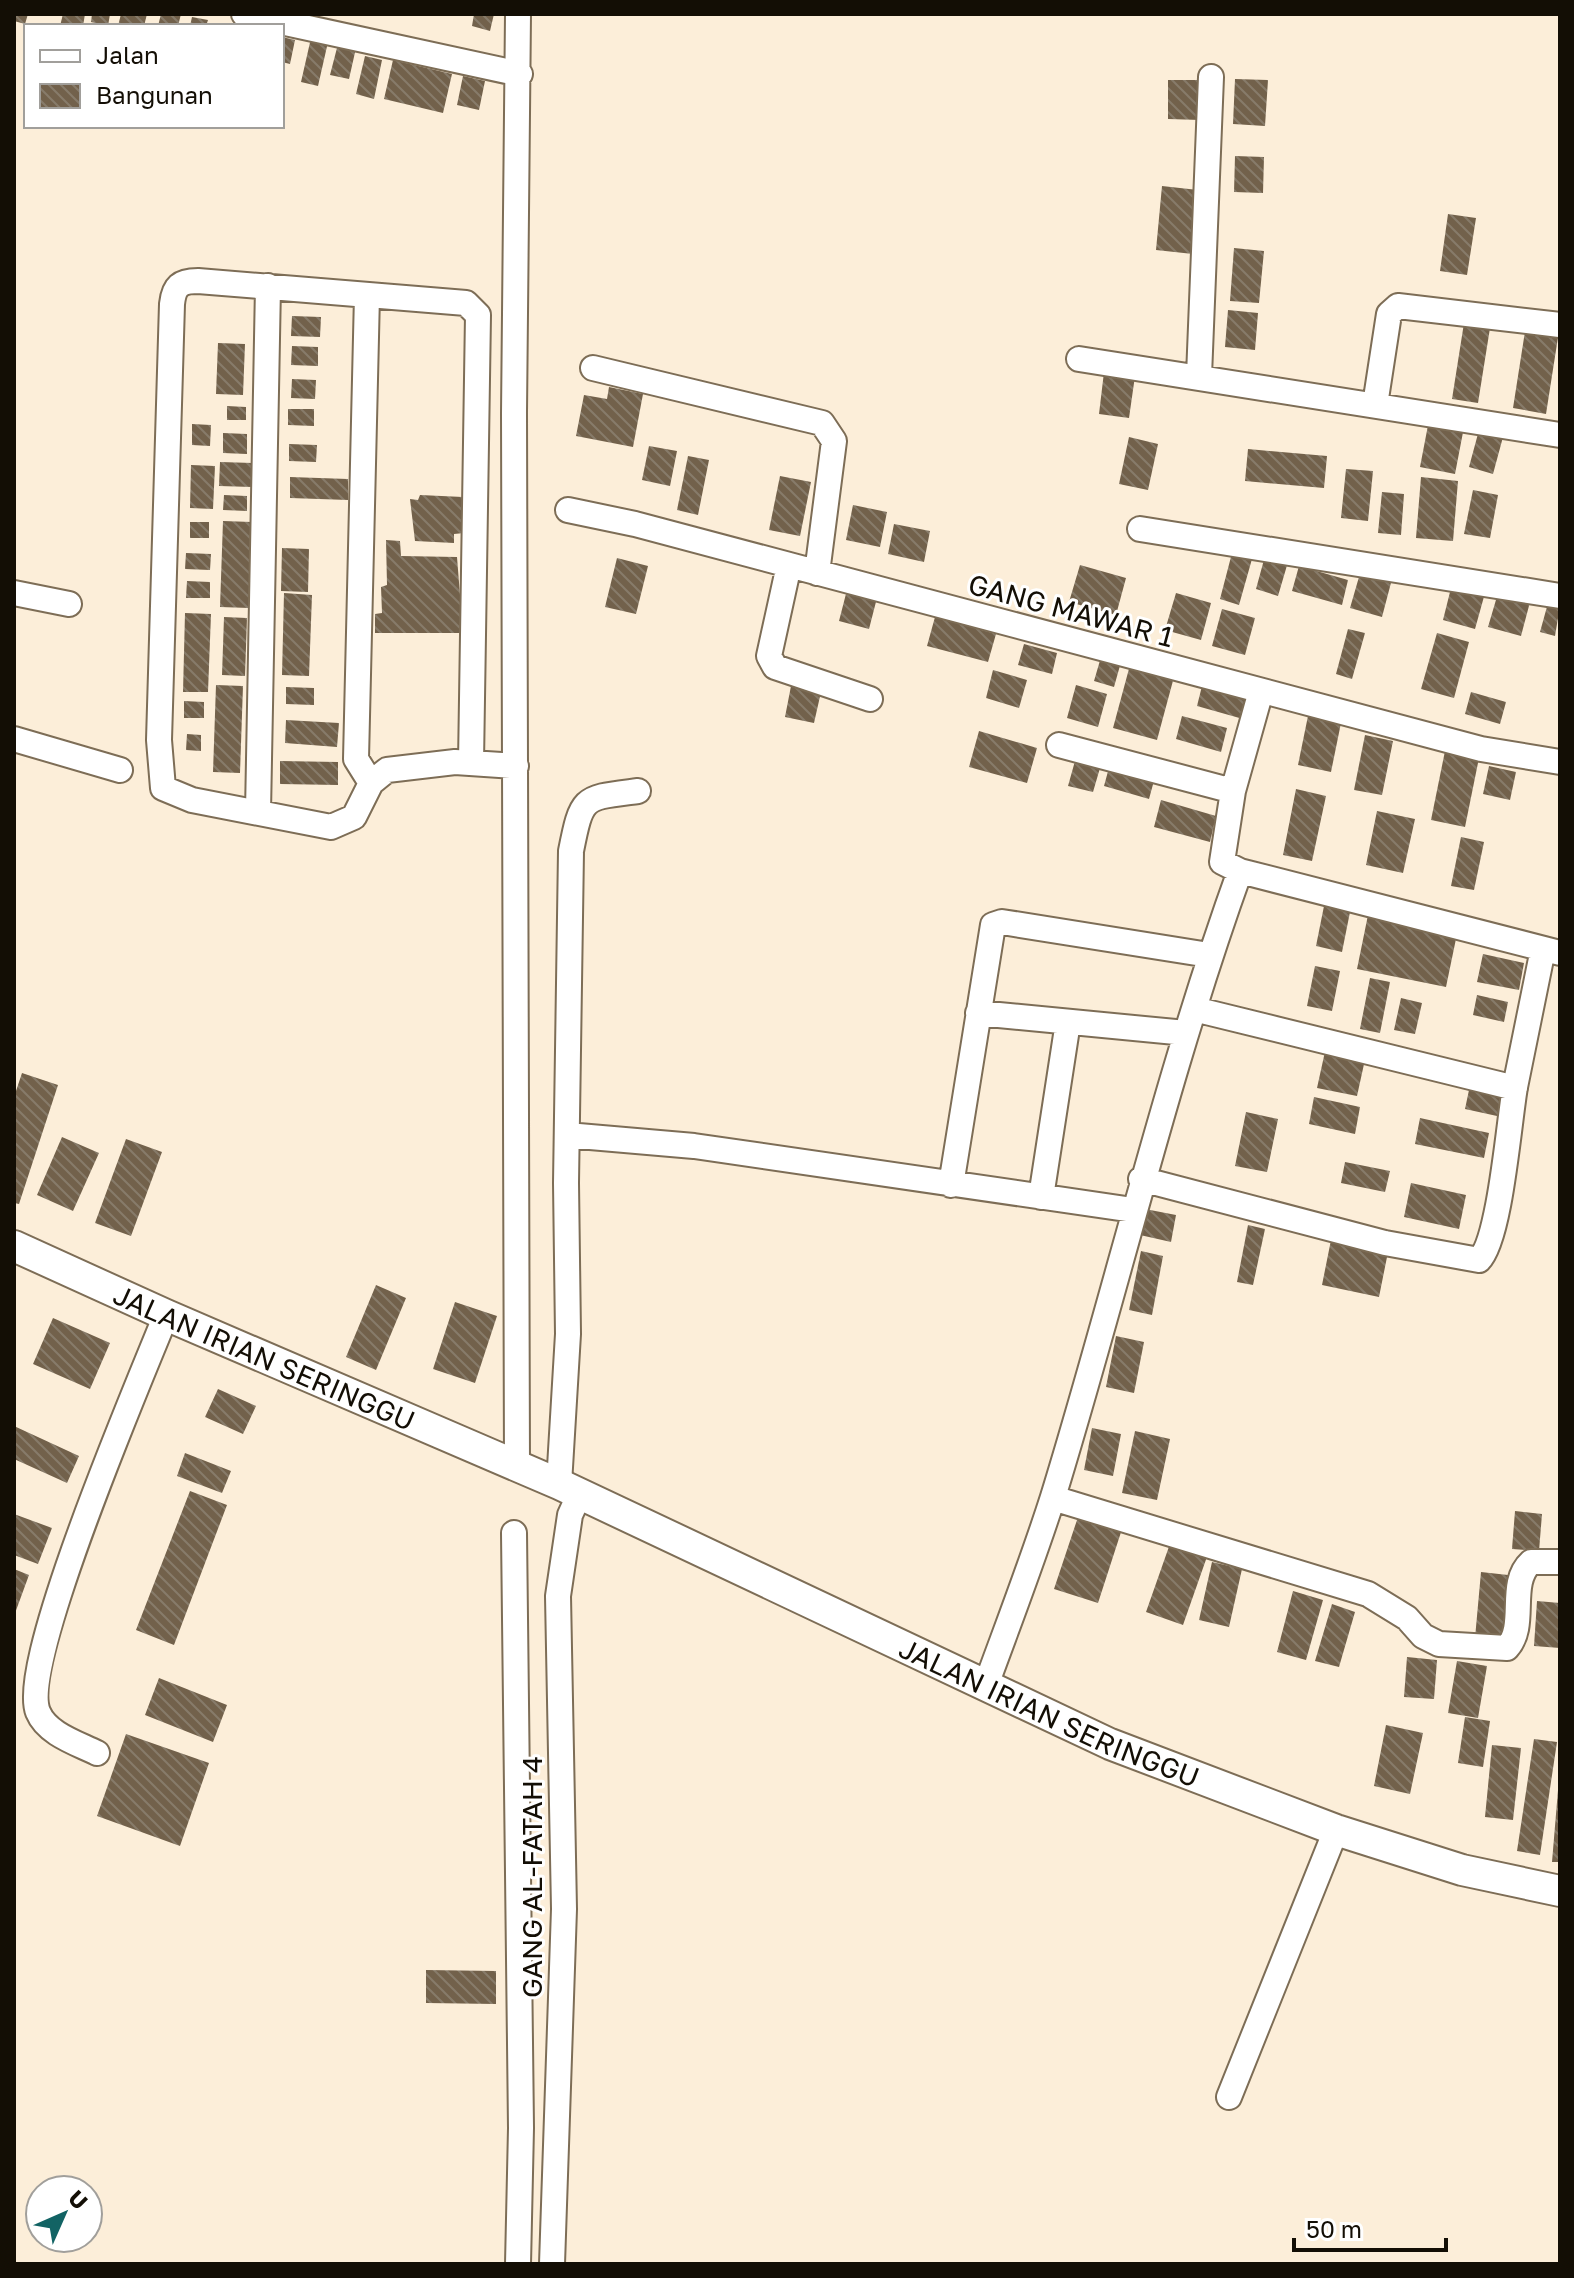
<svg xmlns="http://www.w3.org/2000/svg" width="1574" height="2278" font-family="'Golos Text',sans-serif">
<defs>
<pattern id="building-back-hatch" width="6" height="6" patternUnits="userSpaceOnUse" patternTransform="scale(2)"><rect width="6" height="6" fill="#72614b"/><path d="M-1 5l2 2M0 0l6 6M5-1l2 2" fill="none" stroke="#877b6a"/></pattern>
</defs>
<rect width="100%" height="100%" fill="#fceed9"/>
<path fill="url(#building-back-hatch)" d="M14,14h14l-3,10 -11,-3z
M63,14h22l-2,12h-23z
M92,14h18l-2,12 -17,-4z
M121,14h26l-3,12h-26z
M161,14h20l-3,12h-20z
M474,14h20l-4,17 -18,-5z
M192,17l16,3 -2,6h-16z
M282,37l13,3 -5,24 -8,-2z
M311,38l17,4 -10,44 -17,-4z
M338,44l18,4 -7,31 -19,-4z
M365,56l17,4 -8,39 -18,-5z
M393,60l59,14 -9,39 -59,-14z
M463,76l22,5 -6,29 -22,-5z
M1235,79l33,1 -3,46 -32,-2z
M1168,80h32v40l-32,-1z
M1235,156l29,1 -1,36 -29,-1z
M1162,186l36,4 -5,64 -37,-4z
M1448,214l28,4 -9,57 -27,-4z
M1234,248l30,3 -5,52 -29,-2z
M1228,310l30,3 -3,37 -30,-3z
M292,316l29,1 -1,20 -29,-1z
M1464,323l26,5 -12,75 -26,-4z
M1526,325l33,6 -13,83 -33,-6z
M218,343l27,1 -2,51 -27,-1z
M292,346l26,1v19l-27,-1z
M1104,372l31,4 -6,42 -30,-4z
M292,379l24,1 -1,19 -24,-1z
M609,387l34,7 -10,53 -57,-11 8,-41 23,4z
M227,406l19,1v13h-19z
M288,409h26v17l-26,-1z
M1429,420l35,7 -9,47 -35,-7z
M192,424l19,1 -1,21 -18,-1z
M1479,430l24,7 -10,37 -24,-7z
M223,433l24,1v20l-24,-1z
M1129,437l29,7 -10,46 -29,-6z
M289,444l28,1 -1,17 -27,-1z
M649,446l28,5 -7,35 -28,-6z
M1248,449l79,7 -3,32 -79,-7z
M688,456l21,4 -11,55 -21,-5z
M220,462l33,1 -1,24 -33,-1z
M191,465l24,1 -2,43 -23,-1z
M1346,469l27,2 -5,50 -27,-3z
M780,476l31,6 -11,54 -31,-6z
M290,477l58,2v21l-58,-2z
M1421,477l37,4 -5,60 -37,-3z
M1473,490l25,5 -8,43 -26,-4z
M1382,492l22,2 -3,41 -23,-2z
M224,495l23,1v15l-24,-1z
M420,495l43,2 1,36 -10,1v9l-39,-2 -5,-42 8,1z
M853,505l34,7 -7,35 -34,-7z
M223,521l29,1 -3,86 -29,-1z
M190,522h19v16h-19z
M894,524l36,7 -6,31 -36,-8z
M386,540l14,1 1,15 56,1 6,76h-88v-19l7,-1 -1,-26 6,-2z
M282,548l27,1 -1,43 -27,-1z
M186,553l25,1 -1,16 -25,-1z
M1232,553l20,6 -13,46 -19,-6z
M1265,556l23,6 -10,34 -22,-7z
M617,558l31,8 -12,48 -31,-7z
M1080,565l46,13 -10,37 -47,-13z
M1299,566l49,14 -6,25 -50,-14z
M1361,570l31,9 -10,38 -32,-9z
M187,581l23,1v16h-24z
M1452,584l33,9 -10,36 -32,-9z
M848,586l30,8 -9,35 -30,-8z
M284,593l28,2 -3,81 -27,-1z
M1176,593l35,10 -10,37 -36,-10z
M1498,593l32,9 -9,34 -33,-9z
M1548,603l12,3 -5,30 -15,-4z
M1222,609l33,9 -10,37 -33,-9z
M185,613l26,1 -3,78h-25z
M224,617l23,1 -2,58 -23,-1z
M935,617l61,17 -8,28 -61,-16z
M1348,629l17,4 -13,46 -16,-5z
M1437,633l32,9 -15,56 -33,-9z
M1024,644l33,9 -5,21 -34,-9z
M1101,657l20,5 -7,25 -20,-6z
M1130,665l44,12 -17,63 -44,-12z
M993,670l34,10 -8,28 -33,-10z
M1203,682l46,14 -6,23 -46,-13z
M216,685l27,1 -3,87 -27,-1z
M1076,685l31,9 -9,33 -31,-9z
M791,686l30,6 -7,31 -29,-6z
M286,687l28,1v17l-28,-1z
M1471,692l35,10 -6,22 -35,-10z
M184,701l20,1v16h-20z
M1309,711l33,7 -11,54 -33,-7z
M1182,716l45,12 -6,24 -45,-13z
M286,720l53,3 -2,24 -52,-4z
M979,731l58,17 -10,35 -58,-16z
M187,734l14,1v16l-15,-1z
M1365,735l28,6 -11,54 -28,-5z
M1445,751l34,7 -14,69 -34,-7z
M280,761l58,1v23l-58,-1z
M1075,761l25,7 -7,24 -25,-6z
M1110,764l45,13 -6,22 -45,-13z
M1489,766l27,6 -6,28 -27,-6z
M1296,789l30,7 -14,65 -29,-6z
M1161,800l55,16 -6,26 -56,-15z
M1377,811l38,8 -12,54 -37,-8z
M1461,837l23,5 -10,48 -23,-4z
M1324,906l26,6 -8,40 -26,-6z
M1368,915l89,19 -11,53 -89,-18z
M1483,954l41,9 -5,27 -42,-8z
M1315,966l25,5 -8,40 -25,-5z
M1370,978l20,4 -10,51 -20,-4z
M1477,995l31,7 -4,20 -31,-7z
M1401,998l21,5 -7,31 -21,-4z
M1326,1047l40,8 -9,41 -40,-8z
M22,1073l36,12 -39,119 -5,-1v-106z
M1469,1090l33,8 -5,18 -32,-7z
M1314,1097l46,10 -5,27 -46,-10z
M1246,1112l32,7 -11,53 -32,-6z
M1420,1118l69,15 -5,25 -69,-14z
M62,1137l37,16 -26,58 -36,-16z
M126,1139l36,13 -31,84 -36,-13z
M1345,1162l45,9 -5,21 -44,-9z
M1411,1183l55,12 -7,34 -55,-12z
M1145,1209l31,6 -5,27 -31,-7z
M1248,1225l17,4 -12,56 -16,-3z
M1331,1240l57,12 -9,45 -57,-12z
M1141,1251l22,5 -11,59 -23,-5z
M376,1285l30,13 -30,72 -30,-13z
M455,1302l42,14 -22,67 -42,-14z
M53,1318l57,25 -20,46 -57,-25z
M1116,1336l28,6 -10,51 -28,-6z
M218,1389l38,17 -13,28 -38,-17z
M14,1426l65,30 -12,27 -53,-24z
M1092,1428l29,6 -8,42 -29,-6z
M1135,1431l35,8 -13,61 -35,-7z
M185,1453l46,18 -9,22 -45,-17z
M190,1491l37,14 -53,140 -38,-15z
M1080,1511l43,15 -25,77 -44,-14z
M1515,1511l27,3 -3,37 -27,-2z
M14,1514l38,14 -14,36 -24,-9z
M1172,1538l37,13 -26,74 -37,-13z
M1212,1562l30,7 -13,58 -30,-7z
M14,1569l15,6 -15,41z
M1481,1572l27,3 -6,66 -27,-3z
M1293,1591l30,9 -17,60 -29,-8z
M1537,1601l23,2v45l-26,-2z
M1332,1604l23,8 -16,55 -24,-6z
M1407,1657l30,3 -3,39 -30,-2z
M1457,1661l30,5 -9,52 -30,-5z
M159,1678l68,27 -14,37 -68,-27z
M1465,1717l25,4 -7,46 -25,-4z
M1386,1725l37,8 -13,61 -36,-8z
M126,1734l83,29 -29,83 -83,-30z
M1534,1739l23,3 -17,113 -23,-4z
M1492,1745l29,3 -8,72 -28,-3z
M1558,1790h2v72h-8z
M426,1970l70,1v33l-70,-1z"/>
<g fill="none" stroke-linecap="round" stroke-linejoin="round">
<g stroke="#7d6d56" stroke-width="28">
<path id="minor" d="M244,14l276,60
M367,295l-11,464 15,24
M1079,359l481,76
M593,368l229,55 12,18 -17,132
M1199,376l12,-299
M1375,405l14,-91 9,-8 162,19
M568,510l67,14 846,225 79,13
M1140,529l420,67
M789,565l-20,91 6,11 95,32
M14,593l55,11
M1261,691l-28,100 -11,71 18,9 320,82
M14,739l106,31
M1059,745l174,46
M471,763l7,-448 -12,-12 -268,-22c-18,0 -24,5 -26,23l-13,436 4,48 29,12 139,27 23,-10 17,-34 16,-13 68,-8 61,4
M258,812l10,-526
M1194,1009l321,79
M978,1013l208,20
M567,1135l127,11 439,64
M1141,1179l244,64 94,17c21,-20 30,-139 36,-173 9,-46 19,-92 28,-138
M951,1185l42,-260 9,-3 207,33
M1041,1197l27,-175
M517,1465l-3,-1052 4,-399
M559,1484l9,-150 -2,-151 5,-332c11,-56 12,-53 67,-60
M1053,1498l315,96 39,24 16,18 16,8 68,4c21,-23 0,-64 24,-86h29
M514,1533l7,595 -3,136
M986,1685c23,-63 47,-125 67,-188 64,-208 113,-421 187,-626
M97,1753c-20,-10 -50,-19 -59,-41 -20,-49 103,-334 128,-397
M1229,2097l107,-267
M552,2264l12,-355 -6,-313 12,-81 10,-22"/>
</g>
<g stroke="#7d6d56" stroke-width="34">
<g id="tertiary">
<path id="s1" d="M14,1246l152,69 393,169 551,260 226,86 126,40 98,21"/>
</g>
</g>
<use href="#minor" stroke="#fff" stroke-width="24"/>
<use href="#tertiary" stroke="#fff" stroke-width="30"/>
</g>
<g text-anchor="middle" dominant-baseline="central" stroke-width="6" stroke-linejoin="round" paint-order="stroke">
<g font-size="28" fill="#130e05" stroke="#fff">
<text transform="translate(1071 610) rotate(15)">GANG MAWAR 1</text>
<text stroke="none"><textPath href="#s1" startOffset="274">JALAN IRIAN SERINGGU</textPath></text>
<text stroke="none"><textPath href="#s1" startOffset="1136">JALAN IRIAN SERINGGU</textPath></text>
<text transform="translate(531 1877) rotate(-90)">GANG AL-FATAH 4</text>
</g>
</g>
<rect width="1574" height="2278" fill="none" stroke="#130e05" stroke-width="32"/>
<rect x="24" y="24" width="260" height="104" fill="#ffffff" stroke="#a19f9b" stroke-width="2"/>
<rect x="40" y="50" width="40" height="12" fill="#ffffff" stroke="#a19f9b" stroke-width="2"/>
<text x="96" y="64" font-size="24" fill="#130e05">Jalan</text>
<rect x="40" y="84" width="40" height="24" fill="url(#building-back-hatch)" stroke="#a19f9b" stroke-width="2"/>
<text x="96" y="104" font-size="24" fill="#130e05">Bangunan</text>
<g transform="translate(64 2214) rotate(45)"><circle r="38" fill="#ffffff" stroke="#a19f9b" stroke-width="2"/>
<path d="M0-6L14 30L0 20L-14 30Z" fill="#126364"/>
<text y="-12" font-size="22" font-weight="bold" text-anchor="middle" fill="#130e05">U</text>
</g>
<path d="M1294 2238v12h152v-12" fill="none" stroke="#130e05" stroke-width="4"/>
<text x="1306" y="2238" font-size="24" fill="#130e05" stroke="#ffffff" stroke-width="6" paint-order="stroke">50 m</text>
</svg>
